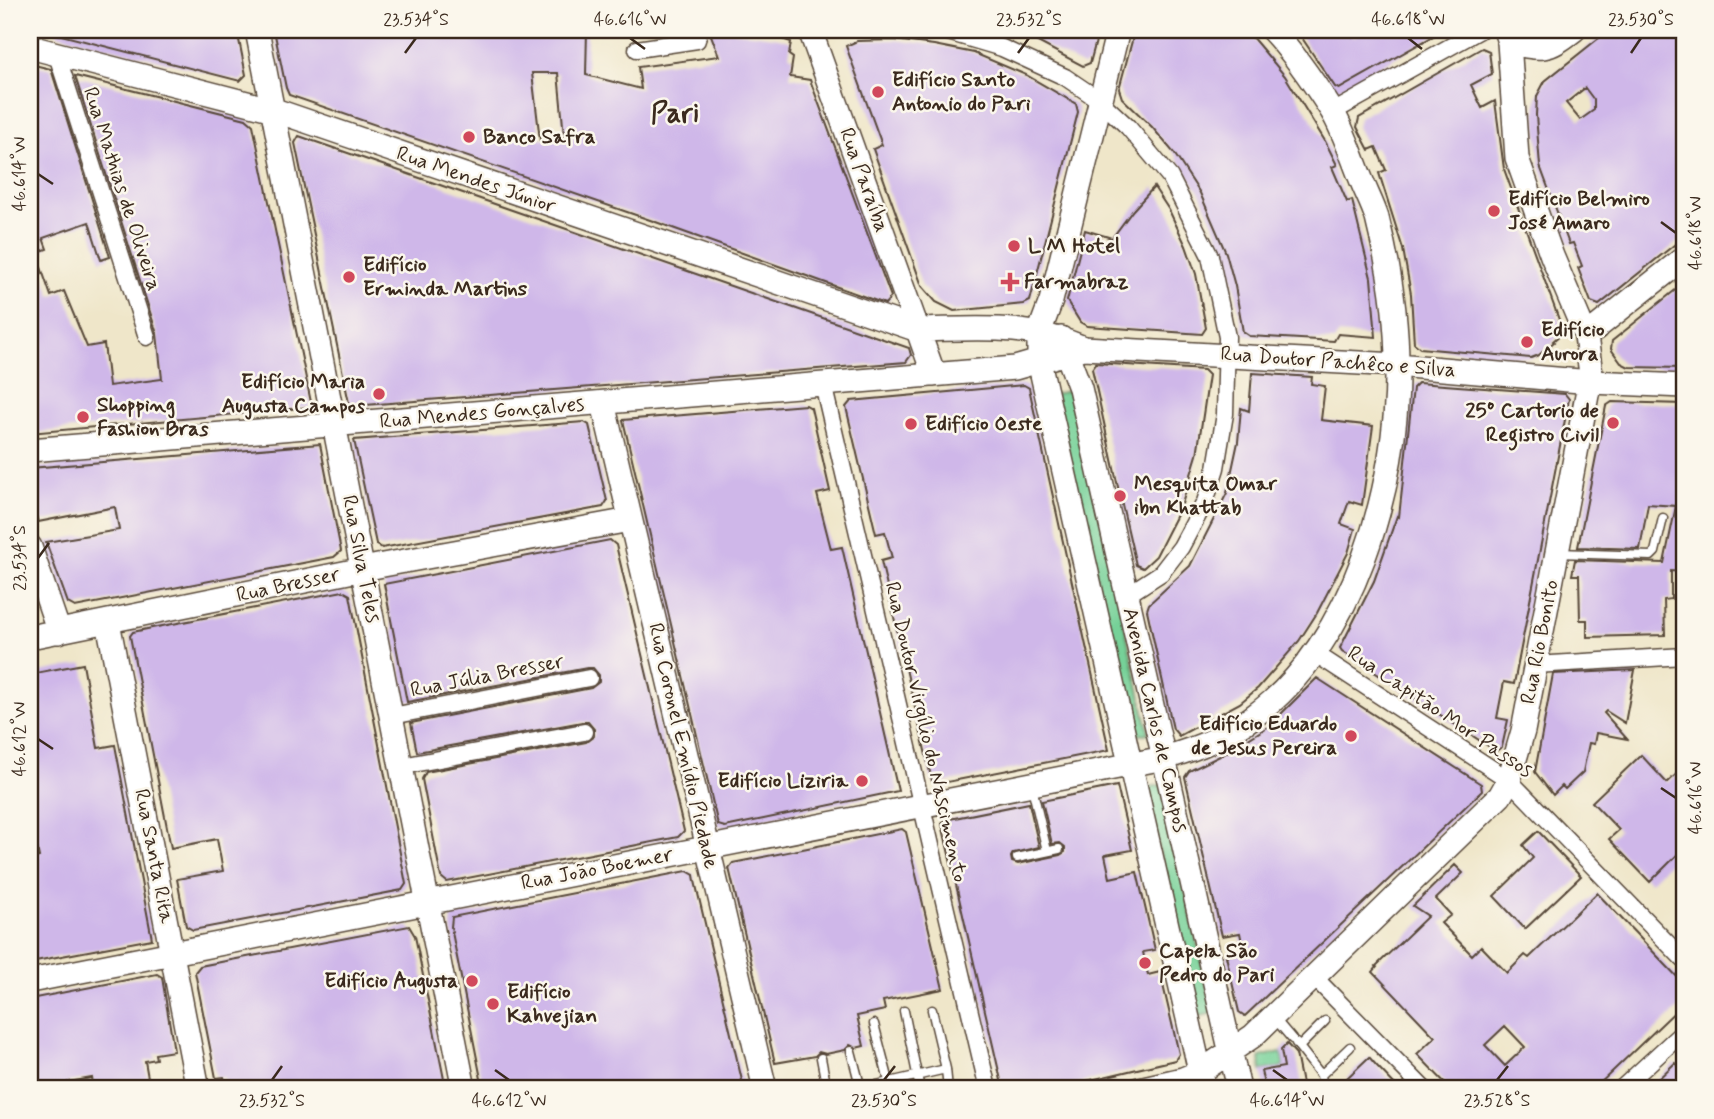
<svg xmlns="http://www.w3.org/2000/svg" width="1714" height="1119" font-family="Mynerve,sans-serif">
<rect width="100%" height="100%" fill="#fbf7ec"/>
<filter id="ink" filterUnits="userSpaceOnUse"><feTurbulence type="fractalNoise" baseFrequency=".0143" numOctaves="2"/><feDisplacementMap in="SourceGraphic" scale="14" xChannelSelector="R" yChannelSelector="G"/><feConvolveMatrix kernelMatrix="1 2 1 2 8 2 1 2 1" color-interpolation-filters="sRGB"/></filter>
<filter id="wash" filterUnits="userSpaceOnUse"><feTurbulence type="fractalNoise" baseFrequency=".00686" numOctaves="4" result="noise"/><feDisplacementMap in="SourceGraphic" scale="28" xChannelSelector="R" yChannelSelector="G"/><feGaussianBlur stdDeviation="1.57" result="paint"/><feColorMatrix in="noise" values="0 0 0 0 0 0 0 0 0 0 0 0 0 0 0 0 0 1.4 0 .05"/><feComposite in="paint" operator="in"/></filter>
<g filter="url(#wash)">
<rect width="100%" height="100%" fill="#efe6c9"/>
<path fill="#76d198" stroke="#587e5b" stroke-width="2" d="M1071,390l78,343 -16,3 -78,-342z
M1161,785l52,228 -16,4 -52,-229z
M1281,1052l3,15 -23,4 -1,-14z"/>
<g id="blocks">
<path fill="#cfb7e9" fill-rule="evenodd" d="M57,30h180l9,45 -6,6 -183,-47z
M274,30h313l-1,45 55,14 -3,-22 81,-11 -10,-26h15l55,8 12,4 -2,13 4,3 -3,19 20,3 81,217 -6,7 -232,-83 -364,-126 -3,-7zM532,73h26l6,63 -24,4z
M1015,30h84l-9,33 -7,3z
M1135,30h111l39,46 40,65 12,24 -5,2 15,35 5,-2 19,78 5,59 -38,-3 -4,7 -85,-5 -6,-4 -8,-46 -9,-33 -26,-60 -26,-40 -22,-26 -30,-29 -3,-9z
M1306,30h43l4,7 12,-7h79l-105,59 -4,-2 -35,-52z
M1609,30h75v207l-85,68 -8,-3 -13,-34 4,-2 -9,-23 -4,1 -29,-78 -4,-51 1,-19 8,-15zM1585,88l9,12v10l-14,10 -14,-17z
M894,40l40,5 40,8 52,22 50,29 2,8 -38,150 -10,39 -6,3 -70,7 -18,-9 -14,-16 -49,-137 9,-4 -36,-99 11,-5z
M1482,48l7,3 3,23 -21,11 11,23 13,-7 9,68 58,159 -2,7 -7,6 1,1 -15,13 -8,3 -111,-10 -6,-5 -3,-49 -8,-45 -24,-76 7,-3 -10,-23 -7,3 -12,-23 2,-9z
M30,64l21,5 59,188 -9,3 -12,-38 -46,16 4,11 -11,4 15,43 13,-5 23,56 17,-3 5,42 53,-7 -5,-45 -82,-258 171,43 7,6 59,282 -282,26z
M299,136l610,212 2,7 -5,7 -553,44 -4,-3 -54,-260z
M1154,187l15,23 17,36 10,28 10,54 -4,6 -115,-8 -7,-4 -13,-21 18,-71 27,8 21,-28z
M1684,283v85l-55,-1 -8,-4 -10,-14 1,-8z
M1096,363l108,7 5,5 -12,80 -16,52 -25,49 -13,12 -7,-3 -16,-69 -27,-123 -1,-4z
M1252,373l60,4 -1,7 14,2 -4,34 52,6 -11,79 -13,-4 -8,23 14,5 -7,24 -31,60 -18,28 -41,47 -18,15 -61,33 -6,-7 -26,-119 2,-6 41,-38 37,-73 11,-51 3,-34 8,3z
M1418,383l147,11 4,5 -55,285 -10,-2 -7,36 11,2 -6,27 -6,4 -154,-100 -2,-3 34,-67 23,-65 2,1 14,-129z
M1024,385l5,3 80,362 -172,34 -5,-3 -51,-220 11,-3 -7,-26 -9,2 -30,-127 5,-6z
M1612,402l72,2v168l-13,-1v28l-7,1 1,35 -78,2v-17h-7l-1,-45h-7l3,-15 89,3 12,-57 -28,-2 -8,45 -62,-2 28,-141z
M806,405l5,3 19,83 -13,3 14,55 11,-2 56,244 -173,36 -7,-2 -95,-405z
M584,422l5,3 18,76 -4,6 -221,41 -6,-4 -22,-104z
M320,444l21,107 -7,6 -259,50 -7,-4 -22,-61 73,-12 -4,-23 -77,15 -8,-24v-30z
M610,540l6,5 68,286 -6,6 -231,45 -6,-5 -19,-98 4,-7 160,-30 8,-6v-7l-6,-7h-6l-165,30 -6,-29 180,-35 8,-6v-7l-6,-7h-6l-180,34 -23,-118z
M343,591l7,4 56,289 -4,6 -209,40 -7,-4 -9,-47 46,-8 -6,-32 -46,9 -41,-212 3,-4 19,-4z
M83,664l15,84 17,-3 37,194 -122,23v-103l9,-2 -7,-33 -2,1v-151z
M1635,670l-10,53 -19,-12 -2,2 23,26 -31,-6 -2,11 -5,-1 -6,29 -18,17 -3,-3 -9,9 -18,-23 18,-98z
M1317,678l164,106 1,7 -237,225 -6,-4 -13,-56 18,-4 -4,-19 -18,3 -37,-159 4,-6 35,-17 45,-28z
M1641,755l26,28 17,-16v81l-34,34 -41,-43 10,-9 -27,-28z
M1117,786l15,64 -27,5 5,23 27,-6 18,78 -12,2 5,23 12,-3 19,82 -4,6 -122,29h-50l-61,-265 3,-4 84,-17 10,44 -26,6 -2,4 1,5 6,2 42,-9 5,-3v-5l-5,-4 -8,1 -10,-43z
M902,829l4,3 37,157 -60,12 2,9 -28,6 7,30 -8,2 -6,-3 -5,5 -19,4 -7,-2 -4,4 -40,7 -46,-195 4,-5z
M1538,831l43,45 -56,53 -31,-33 39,-38 -10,-13z
M1455,865l8,8 -27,26 15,16 -10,8 31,32 9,-9 26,27 18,-18 4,3 68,-65 87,91v19l-90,86h-68l-4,-4 -4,4h-67l-34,-35 18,-17 -62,-65 4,-5 -1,-1 52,-50 -15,-10zM1505,1026l20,21 -20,19 -20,-21z
M687,871l7,4 1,6 49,208h-261l-32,-162 1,-10z
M409,926l6,10 31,153h-219l-3,-12 -8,1 -21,-106 5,-6z
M157,974l5,3 12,74 -19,3 1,5 -11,2 5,28h-56l-2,-11 -24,4 1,7h-39v-90z
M1287,1044l9,10 7,35h-38l-4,-18 23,-4 -3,-17z
M1369,1057l7,8 23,24h-41l-11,-11z
M1675,1063l9,9v17h-24l-6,-6z"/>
</g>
</g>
<g filter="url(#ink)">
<use href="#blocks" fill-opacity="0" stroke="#564638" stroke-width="2"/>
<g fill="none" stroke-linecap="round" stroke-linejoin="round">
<g stroke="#564638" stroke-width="11">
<path id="lane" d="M1558,553l93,3 4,-4 8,-34
M1032,787l15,64
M1017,858l42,-9
M904,1011l16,78
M1275,1019l17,20
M874,1024l17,65
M1296,1043l25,32 2,14
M1299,1047l26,-26
M851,1051l10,38
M821,1058l6,31
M946,1069l2,20
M1321,1075l29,-28
M859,1089l87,-20 -14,-59"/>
</g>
<g stroke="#564638" stroke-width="19">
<path id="street" d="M941,30l61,18 63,29 34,23 29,27 42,50 40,79 17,81 -2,77 -9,54 -11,34 -24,45 -20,26 -34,22
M637,49l60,-9 2,-10
M57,55l90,282
M1333,112l147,-82
M823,384l165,705
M1316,654l193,126 175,180
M1535,665l149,-9
M392,716l197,-38
M402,766l182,-34
M1314,977l110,112
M1621,1089l63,-58"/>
</g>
<g stroke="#564638" stroke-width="26">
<path id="secondary" d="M257,30l207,1059
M810,30l124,345
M1118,30l-67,271 -12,32v28l165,728
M1509,42c33,8 38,9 65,-12
M30,47l244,63 644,220c60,-1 109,-7 166,18
M1586,336l98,-78
M1061,338l19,50 159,701
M603,403l162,686
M30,450l985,-82 69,-20 313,17 194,17 93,4
M30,547l29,85
M108,622l90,467
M30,637l353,-72 247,-45
M30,981l1134,-223c32,-9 63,-21 90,-42 100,-73 145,-232 143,-351 0,-49 -8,-99 -20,-147 -4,-13 -11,-26 -16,-39 -9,-22 -17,-48 -29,-68 -16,-25 -40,-60 -60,-81
M1139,1089l44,-10 17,-7 53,-36 247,-240 9,-16 14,-49 68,-357 -5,-38 -34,-80 -35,-98 -8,-116 -4,-12"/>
</g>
<use href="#lane" stroke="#fff" stroke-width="8"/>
<use href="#street" stroke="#fff" stroke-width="16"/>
<use href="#secondary" stroke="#fff" stroke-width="23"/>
</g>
</g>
<path fill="none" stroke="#3b2a1e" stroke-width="2.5" d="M630,38l15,11M1408,38l14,11M405,53l11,-15M1018,53l11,-15M1631,53l10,-15M38,174l15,10M1661,222l15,11M38,558l11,-15M38,739l15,10M1661,788l15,10M495,1070l14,10M1273,1070l14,10M272,1080l10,-14M884,1080l11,-14M1497,1080l11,-14"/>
<g fill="#d1495b" stroke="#fbf7ec" stroke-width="2.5">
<circle cx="878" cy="92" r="7"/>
<circle cx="469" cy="137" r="7"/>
<circle cx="1494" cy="211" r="7"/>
<circle cx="1014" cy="246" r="7"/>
<circle cx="349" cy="277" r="7"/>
<path d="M1006.5 271.5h7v7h7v7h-7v7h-7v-7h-7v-7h7z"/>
<circle cx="1527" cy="342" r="7"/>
<circle cx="379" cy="394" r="7"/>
<circle cx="83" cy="417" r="7"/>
<circle cx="1613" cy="423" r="7"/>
<circle cx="911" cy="424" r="7"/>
<circle cx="1120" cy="496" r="7"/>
<circle cx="1351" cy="736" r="7"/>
<circle cx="862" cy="781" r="7"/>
<circle cx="1145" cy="963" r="7"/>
<circle cx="472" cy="981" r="7"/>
<circle cx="493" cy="1004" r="7"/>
</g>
<g text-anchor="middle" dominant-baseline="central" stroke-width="5" stroke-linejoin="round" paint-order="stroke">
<g font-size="21" font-weight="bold" fill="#3b2a1e" stroke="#fbf7ec" text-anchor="start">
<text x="892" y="80">Edifício Santo<tspan x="892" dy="24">Antonio do Pari</tspan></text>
<text x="483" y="137">Banco Safra</text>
<text x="1508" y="199">Edifício Belmiro<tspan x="1508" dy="24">José Amaro</tspan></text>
<text x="1028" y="246">L M Hotel</text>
<text x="363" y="265">Edifício<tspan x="363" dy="24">Erminda Martins</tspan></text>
<text x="1024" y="282">Farmabraz</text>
<text x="1541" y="330">Edifício<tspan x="1541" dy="24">Aurora</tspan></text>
<text x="365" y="382" text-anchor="end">Edifício Maria<tspan x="365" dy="24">Augusta Campos</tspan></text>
<text x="97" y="405">Shopping<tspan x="97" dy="24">Fashion Bras</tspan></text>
<text x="1599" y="411" text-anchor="end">25º Cartorio de<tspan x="1599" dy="24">Registro Civil</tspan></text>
<text x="925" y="424">Edifício Oeste</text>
<text x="1134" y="484">Mesquita Omar<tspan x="1134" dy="24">ibn Khattab</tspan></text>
<text x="1337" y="724" text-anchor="end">Edifício Eduardo<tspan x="1337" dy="24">de Jesus Pereira</tspan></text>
<text x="848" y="781" text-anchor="end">Edifício Liziria</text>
<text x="1159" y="951">Capela São<tspan x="1159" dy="24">Pedro do Pari</tspan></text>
<text x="458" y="981" text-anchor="end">Edifício Augusta</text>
<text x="507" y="992">Edifício<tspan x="507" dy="24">Kahvejian</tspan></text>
</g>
<g font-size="21" fill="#3b2a1e" stroke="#fbf7ec">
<text transform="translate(476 180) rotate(19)">Rua Mendes Júnior</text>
<text transform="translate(864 180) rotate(70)">Rua Paraíba</text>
<text transform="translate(122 189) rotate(72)">Rua Mathias de Oliveira</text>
<text transform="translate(1338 362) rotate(4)">Rua Doutor Pachêco e Silva</text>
<text transform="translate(482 413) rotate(-5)">Rua Mendes Gonçalves</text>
<text transform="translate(361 559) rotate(79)">Rua Silva Teles</text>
<text transform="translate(288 585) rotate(-12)">Rua Bresser</text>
<text transform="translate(1540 642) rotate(-79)">Rua Rio Bonito</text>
<text transform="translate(487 676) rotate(-11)">Rua Júlia Bresser</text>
<text transform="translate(1440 712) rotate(34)">Rua Capitão Mor Passos</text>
<text transform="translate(1155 720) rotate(77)">Avenida Carlos de Campos</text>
<text transform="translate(926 732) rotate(77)">Rua Doutor Virgílio do Nascimento</text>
<text transform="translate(683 746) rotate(77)">Rua Coronel Emídio Piedade</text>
<text transform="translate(154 856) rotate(79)">Rua Santa Rita</text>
<text transform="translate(597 869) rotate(-11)">Rua João Boemer</text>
</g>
<g font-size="28" font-weight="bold" fill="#3b2a1e" stroke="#fbf7ec">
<text x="675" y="114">Pari</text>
</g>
</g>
<rect width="1714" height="1119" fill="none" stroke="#fbf7ec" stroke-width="77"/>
<rect x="38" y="38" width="1638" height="1042" fill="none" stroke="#3b2a1e" stroke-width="2.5"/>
<g font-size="18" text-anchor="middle" fill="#3b2a1e">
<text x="416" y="25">23.534°S</text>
<text x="630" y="25">46.616°W</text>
<text x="1029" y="25">23.532°S</text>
<text x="1408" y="25">46.618°W</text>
<text x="1641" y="25">23.530°S</text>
<text transform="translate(19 174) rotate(-90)" y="6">46.614°W</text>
<text transform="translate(1695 233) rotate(-90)" y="6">46.618°W</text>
<text transform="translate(19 558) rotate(-90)" y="6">23.534°S</text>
<text transform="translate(19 739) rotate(-90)" y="6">46.612°W</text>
<text transform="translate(1695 798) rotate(-90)" y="6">46.616°W</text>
<text x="272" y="1106">23.532°S</text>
<text x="509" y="1106">46.612°W</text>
<text x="884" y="1106">23.530°S</text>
<text x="1287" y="1106">46.614°W</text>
<text x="1497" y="1106">23.528°S</text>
</g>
</svg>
